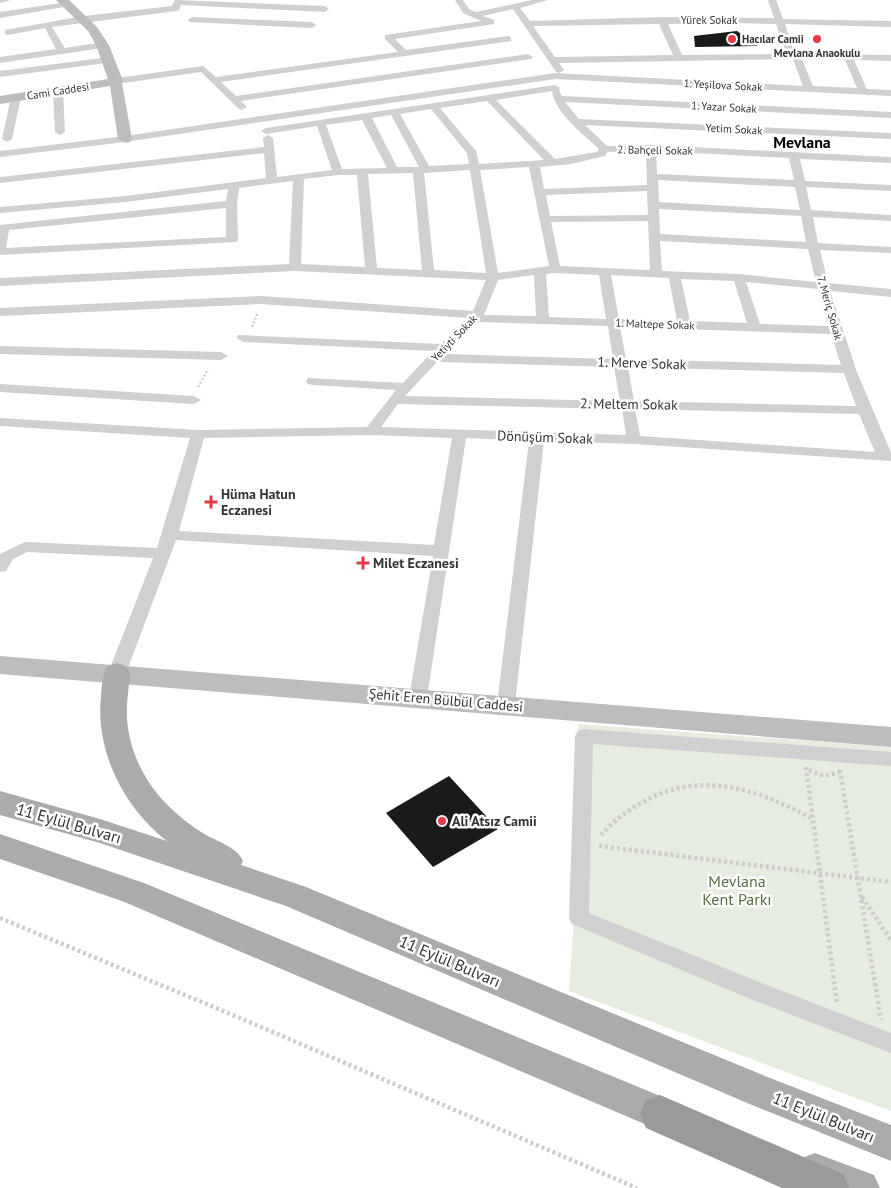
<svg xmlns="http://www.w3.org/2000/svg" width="891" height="1188" font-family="'PT Sans',sans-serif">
<rect width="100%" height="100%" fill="#fff"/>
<path fill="#e6ecdf" d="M578,724l313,23v364l-322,-120 5,-72z"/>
<path fill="#1a1a1a" d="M737,31l21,15 -63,1 -1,-11z
M449,776l49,53 -65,38 -47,-54z"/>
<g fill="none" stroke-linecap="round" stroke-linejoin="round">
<path stroke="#cdcdcd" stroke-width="2.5" stroke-dasharray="2 2" stroke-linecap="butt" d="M252,327l6,-15
M198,387l10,-18"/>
<path stroke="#cdcdcd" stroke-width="4.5" stroke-dasharray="3 3" stroke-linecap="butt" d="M806,767l31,237
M809,770l15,6 16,-4
M840,770l41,250
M601,835c8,-8 16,-17 26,-23 63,-45 123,-27 186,7
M599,846l292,36
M862,897l29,43
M0,918l240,100 397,170"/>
<path fill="#d0d0d0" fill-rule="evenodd" d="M0,0h11l-11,3z
M175,0l150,6 4,3 -4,3 -144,-7 -2,5 -3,1 -124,16 13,21 38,-6 4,3 -4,3 -103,15v-6l56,-8 -11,-21 -37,7 -3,-1v-4l79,-14 88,-10z
M455,0h8l6,9 7,3 56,-12h16l-28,8 10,13 132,-4 112,1 -6,-18h8l7,19 108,2v6l-106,-3 8,24 7,6 91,1v6l-37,-1 13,29 24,1v6l-336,-17 -430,63 -125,15v-6l125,-15 430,-63 248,13 -10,-27 -234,4 5,7 -5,3 -3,-1 -43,-63 -30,7 11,4v4l-99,15 11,11 102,-14 3,1v4l-290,41 15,14 292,-42 5,3 -2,2 -290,42 6,6 -5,3 -3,-1 -38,-37 -84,12 -5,-3 5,-3 86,-12 13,11 182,-25 -13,-13v-4l96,-14 -18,-8zM735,23l41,1 9,25 4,5 -107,1 -14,-31zM659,24l14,31 -118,2 -22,-31zM802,59l43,1 12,28 -44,-2z
M67,2l4,2 -1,2 -70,12v-6z
M192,17l120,5 4,3 -4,3 -123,-6 -1,-2z
M110,57l3,1v4l-113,15v-6z
M555,85l5,3 -1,2 3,6 329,16v6l-326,-16 14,17 312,14v6l-306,-14 22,21 44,-1 240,12v6l-91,-4 5,22 86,4v6l-85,-4 5,23 80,5v6l-78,-4 5,26 73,4v6l-71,-3 8,33 63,6v8l-61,-6 27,81 34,81v8l-257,-17 -90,-3 -29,264 -3,5 -6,2 -6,-2 -3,-5 32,-264 -63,-3 -39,260 -3,5 -6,2 -6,-2 -3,-5 24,-142 -257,-16 -50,133 -3,4 -6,2 -6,-2 -3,-4 45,-115 -126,-6 -14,7 -7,12 -6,1v-18l25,-12 132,6 33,-110 -190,-12v-8l198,12 169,-3 29,-37 -83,-5 -5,-1 -2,-3 2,-3 95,5 30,-32 -190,-9 -6,-4 1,-3 203,9 28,-26 -208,-14 -261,12v-8l261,-12 212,15 13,-31 -191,-9 -295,15v-8l289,-14 4,-83 -54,7 -2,16 1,36 -2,2 -236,13v-30l226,-24 2,-12 -102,13 -126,11v-6l126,-11 140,-18 -2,-25 -264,30v-6l264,-30 -1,-9 5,-3 5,3 4,39 55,-7 -15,-44 -51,8 -5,-3 5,-3zM552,91c3,22 30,42 47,58l-2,3 -42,7 -59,-59zM487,101l57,59 -65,4 -3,-13 -36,-43zM431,109l36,44 2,11 -40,2 -29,-52zM391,115l28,52h-22l-25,-49zM362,120l25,48 -45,1 -16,-44zM646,151l1,34 -103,4 -4,-22 31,-3 34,-8 2,-4zM656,151l133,7 5,22 -137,-6zM529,167l20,99 -51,7 -18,-103zM470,170l16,103 -52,-3 -10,-97zM413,173l9,97 -45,-2 -9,-94zM338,175h19l8,92 -64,-3 3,-85zM658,180l137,7 5,23 -141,-8zM647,191l1,24 -98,1 -4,-21zM226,208v29l-220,11 3,-18zM659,209l142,7 5,26 -146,-8zM648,221l2,49 -90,-4 -9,-44zM660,241l148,8 8,33 -77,-8 -77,-3zM555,273l44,2 7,44 -57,-2 -3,-43zM534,275l2,41 -52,-1 14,-35zM611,275l58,3 8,43 -58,-2zM681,279l53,2 13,42 -57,-2zM746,282l72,7 10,37 -68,-2zM479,322l129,4 5,33 -168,-5zM620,327l211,7 10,31 -215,-6zM437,362l177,5 6,34 -215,-5zM628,367l216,6 12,33 -222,-5zM398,404l224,5 4,26 -245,-8zM635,409l224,5 16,38 -235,-16zM371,435l81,3 -18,107 -255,-14 25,-93z
M58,88l5,3 2,41 -5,3 -5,-3 -2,-41z
M16,94l5,3 -9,42 -5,3 -5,-3 9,-42z
M0,346l221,6 7,4 -7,4 -221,-6z
M0,384l194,12 7,4 -7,4 -194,-12z
M584,729l307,23v14l-298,-22 -4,169 175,71 127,49v20l-143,-55 -176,-74 -3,-6 6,-182 3,-5z"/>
<path fill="#bdbdbd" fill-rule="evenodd" d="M56,0h13l28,27 12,18 14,36 -1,2 10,56 -2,3 -5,1 -7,-4 -8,-53 -110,18v-8l108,-17 -12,-34 -8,-14z
M0,656l891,71v20l-891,-73z"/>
<path fill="#ababab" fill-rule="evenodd" d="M117,663l9,3 4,7c-1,15 -4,31 -3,46 4,50 35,89 76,114 14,9 33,13 40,28l-2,4 65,22 464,191 121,47v36l-139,-56 -466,-199 -186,-63 -100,-28v-24l100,28 67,22c-43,-33 -72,-90 -66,-145 1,-11 1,-21 7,-30z
M0,834l144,49 543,224 5,12 -5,12 -13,6 -13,-6 -539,-230 -122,-42z
M815,1153l59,22 6,13h-69l-9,-4 -5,-13 5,-13z"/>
<path fill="#9a9a9a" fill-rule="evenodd" d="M660,1095l183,79 7,14h-68l-136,-60 -6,-14 6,-14z"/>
</g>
<g fill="#e63946" stroke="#fff" stroke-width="2">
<circle cx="732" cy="39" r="5"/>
<circle cx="817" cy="39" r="5"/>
<path d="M208.5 494.5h5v5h5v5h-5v5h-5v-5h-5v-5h5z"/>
<path d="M360.5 555.5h5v5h5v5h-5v5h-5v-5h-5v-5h5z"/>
<circle cx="442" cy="821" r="5"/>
</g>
<g text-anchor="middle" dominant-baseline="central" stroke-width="5" stroke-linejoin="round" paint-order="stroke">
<g font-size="11" fill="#333" stroke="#fff">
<text x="709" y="20">Yürek Sokak</text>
<text transform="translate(723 85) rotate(3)">1. Yeşilova Sokak</text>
<text transform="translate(58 91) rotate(-9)">Cami Caddesi</text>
<text transform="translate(724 107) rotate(3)">1. Yazar Sokak</text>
<text transform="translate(734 129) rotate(3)">Yetim Sokak</text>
<text transform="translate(655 150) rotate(1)">2. Bahçeli Sokak</text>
<text transform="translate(830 308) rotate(74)">7. Meriç Sokak</text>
<text transform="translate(655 324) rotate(2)">1. Maltepe Sokak</text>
<text transform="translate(454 338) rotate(-46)">Yetiyti Sokak</text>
</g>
<g font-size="11" font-weight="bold" fill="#333" stroke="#fff" text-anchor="start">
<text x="742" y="39">Hacılar Camii</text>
<text x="817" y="53" text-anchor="middle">Mevlana Anaokulu</text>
</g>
<g font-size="14" fill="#333" stroke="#fff">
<text transform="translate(642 363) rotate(2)">1. Merve Sokak</text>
<text transform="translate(629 404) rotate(1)">2. Meltem Sokak</text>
<text transform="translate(545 437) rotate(2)">Dönüşüm Sokak</text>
<text transform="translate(446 700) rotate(5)">Şehit Eren Bülbül Caddesi</text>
</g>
<g font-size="14" font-weight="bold" fill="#333" stroke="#fff" text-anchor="start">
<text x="221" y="494">Hüma Hatun<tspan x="221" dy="16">Eczanesi</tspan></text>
<text x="373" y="563">Milet Eczanesi</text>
<text x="452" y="821">Ali Atsız Camii</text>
</g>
<g font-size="16" font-weight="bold" fill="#000" stroke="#fff">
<text x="802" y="142">Mevlana</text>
</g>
<g font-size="16" fill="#333" stroke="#fff">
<text transform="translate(69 823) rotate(16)">11 Eylül Bulvarı</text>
<text transform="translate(450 961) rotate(23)">11 Eylül Bulvarı</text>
<text transform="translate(824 1117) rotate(22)">11 Eylül Bulvarı</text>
</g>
<g font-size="16" fill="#56703f" stroke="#fff">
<text x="737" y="881">Mevlana<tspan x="737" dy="18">Kent Parkı</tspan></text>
</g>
</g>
</svg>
